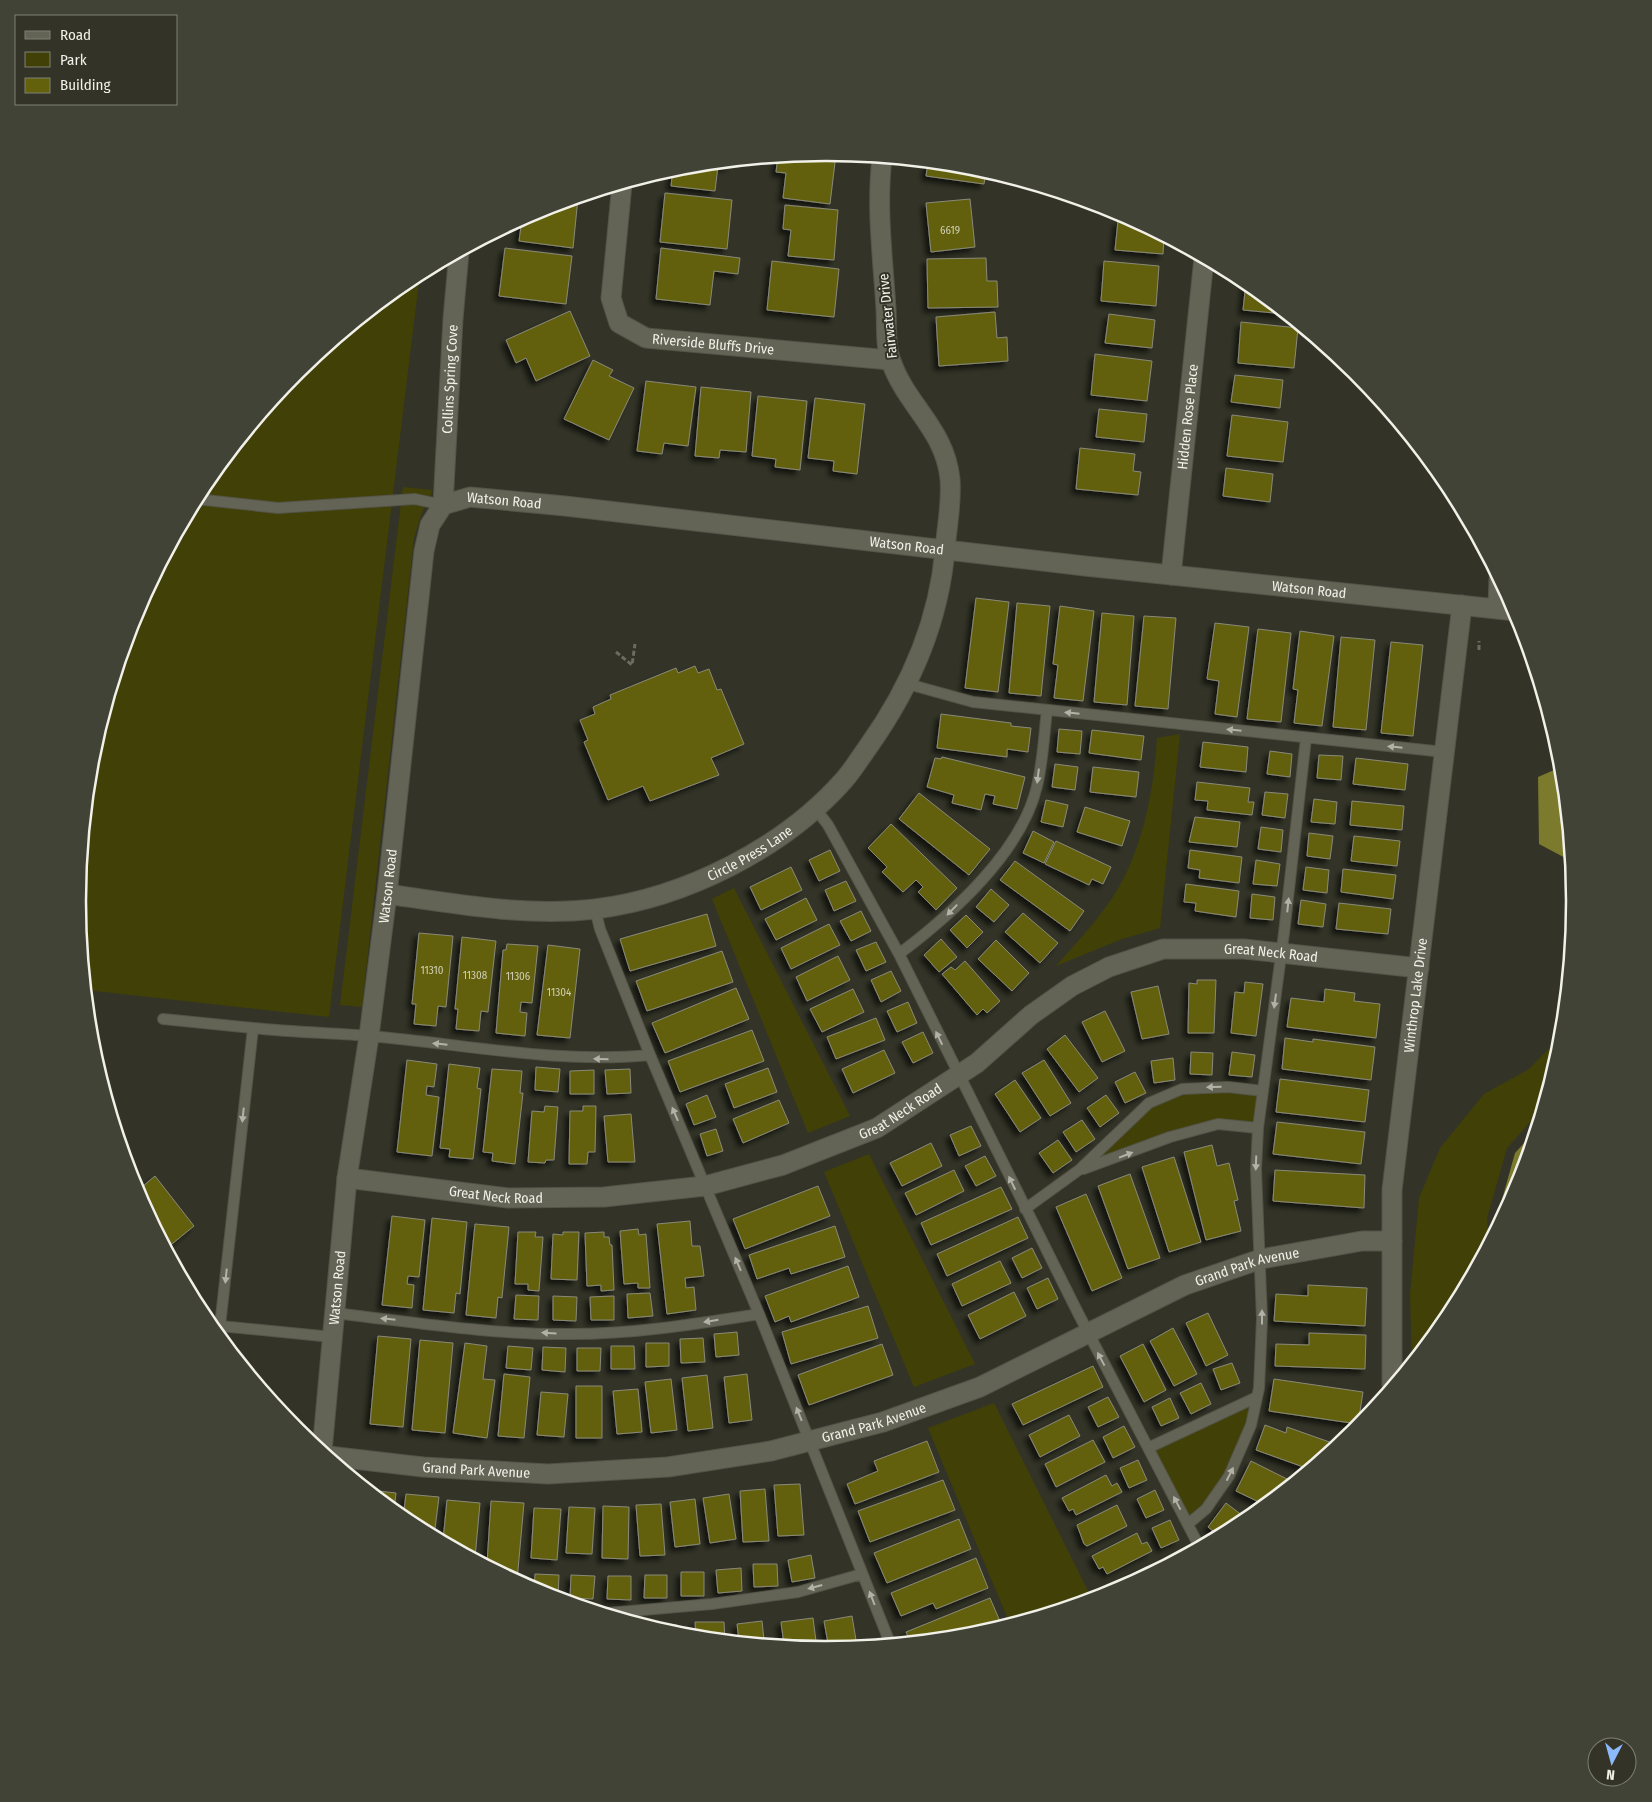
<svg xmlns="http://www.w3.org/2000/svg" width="1652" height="1802" font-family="'Fira Sans Condensed',sans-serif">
<defs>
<filter id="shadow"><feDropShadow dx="-4.5" dy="4.5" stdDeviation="2.5" flood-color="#0009"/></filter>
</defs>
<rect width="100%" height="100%" fill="#333427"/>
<path fill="#414006" d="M420,273l-91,744 -243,-27 -8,-89 14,-146 43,-141 69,-129 93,-113 113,-94z
M403,487l29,3 -1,5 -5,3 1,5 -5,9 -8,26 -52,469 -22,-2z
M1180,734l-20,194 -38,11 -66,27c21,-24 43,-47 60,-74 27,-44 38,-103 41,-154z
M734,888l116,228 -42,17 -96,-234z
M1561,1036l-1,11 -19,63 -34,38 -20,70 2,22 -41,77 -36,44 -2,-66 9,-97 21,-50 44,-54 45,-25z
M1182,1089l81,2 -5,37 -40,-4 -139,46 70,-67z
M869,1154l106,210 -61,23 -90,-215z
M1257,1397l-28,79 -41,48 -40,-76z
M994,1403l98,196 -82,25 -82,-196z"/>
<path fill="#7c7a2d" d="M1561,767l10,94 -32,-17 -1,-67z
M1535,1131l-18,57 -20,38 -1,-5 19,-68z"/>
<path fill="#63610c" stroke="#89897a" filter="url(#shadow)" d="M826,153l10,1 -6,50 -47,-6 3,-25 -10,-1 2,-15z
M729,162v5l-11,-1 -3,25 -44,-5 2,-17z
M928,163l44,4 14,4 -2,13 -58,-8z
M665,193l67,7 -5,49 -67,-7z
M578,198l-5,50 -54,-7 3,-22 8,-1v-3l10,-6z
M970,199l5,48 -44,5 -5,-49z
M785,205l53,5 -4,50 -46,-4 3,-26 -8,-1z
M1118,221l19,1 27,15 -1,17 -48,-4z
M505,248l67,8 -6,48 -67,-8z
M661,248l79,10 -2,16 -24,-3 -4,34 -54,-6z
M986,258l1,23h10l1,26 -70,1 -1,-49z
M772,261l67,8 -5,48 -67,-7z
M1104,261l55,5 -3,40 -55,-5z
M1246,282l39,32 -42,-4z
M570,311l20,45 -54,25 -10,-23 -10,5 -10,-23z
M995,312l2,26 10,-1 1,24 -69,5 -3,-49z
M1109,314l46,6 -3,28 -47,-5z
M1241,322l57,6 -4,40 -56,-5z
M1095,354l57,7 -5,40 -56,-6z
M593,360l20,10 -4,6 25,12 -25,52 -45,-21z
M1235,375l48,5 -3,28 -49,-6z
M646,381l50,6 -8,59 -24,-3 -2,11 -25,-3z
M701,387l50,5 -5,60 -26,-2 -1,8 -24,-2z
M758,396l49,5 -7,69 -25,-3 1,-8 -24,-3z
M815,398l50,6 -8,70 -24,-3 1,-10 -26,-3z
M1099,409l48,5 -3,28 -48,-5z
M1232,415l56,7 -5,40 -56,-6z
M1080,448l55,6 -2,17 8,1 -3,23 -62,-6z
M1226,468l47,6 -3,28 -47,-6z
M976,598l33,4 -11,90 -33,-4z
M1017,603l33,3 -9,90 -32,-3z
M1060,606l34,5 -11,90 -29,-3 4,-33 -5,-1z
M1102,613l32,3 -7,89 -33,-3z
M1144,616l32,2 -8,91 -33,-3z
M1215,623l34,4 -12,90 -22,-3 4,-33 -12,-2z
M1258,629l33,4 -10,89 -34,-3z
M1300,631l34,5 -12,90 -28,-3 4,-33 -5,-1z
M1341,637l34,3 -9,90 -33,-3z
M1391,642l32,3 -10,91 -32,-3z
M695,666l3,7 11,-4 8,21 4,-1 23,55 -33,14 8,17 -69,26 -7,-15 -35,14 -24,-58 4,-2 -8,-20 15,-6 -2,-7 18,-8 -1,-4 66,-27 2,5z
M941,714l70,9v3l20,2 -3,24 -21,-3v8l-70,-9z
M1059,729l23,2 -2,23 -23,-2z
M1092,730l52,6 -3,24 -52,-7z
M1203,742l45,5 -2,25 -46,-5z
M1270,751l22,3 -2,23 -23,-3z
M1319,755l24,1 -2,24 -24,-2z
M942,757l83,20 -8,32 -24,-5 2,-8 -10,-2 -4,16 -29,-7 2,-8 -27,-8 8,-29 6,1z
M1356,758l52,6 -3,26 -52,-6z
M1055,764l23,3 -3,23 -23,-3z
M1093,767l46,5 -3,25 -46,-5z
M1197,782l53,6 -2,14h6l-2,13 -45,-5 1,-9 -13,-1z
M1265,792l23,2 -3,24 -23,-3z
M919,793l71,56 -21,26 -70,-56z
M1314,799l23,3 -2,22 -24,-2z
M1046,800l22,5 -5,22 -22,-5z
M1352,801l52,5 -2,24 -52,-5z
M1085,807l45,14 -8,25 -45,-14z
M1195,817l45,5 -3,25 -48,-5z
M891,824l66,64 -21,22 -18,-18 5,-5 -7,-7 -13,12 -21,-20 5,-5 -19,-19z
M1261,827l22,3 -2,22 -23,-3z
M1033,831l21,11 -10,21 -21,-10z
M1309,833l24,3 -3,23 -23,-3z
M1354,836l46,5 -3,25 -46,-5z
M1056,841l55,26 -8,17 -11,-5 -3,6 -44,-21z
M830,850l10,21 -21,10 -10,-21z
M1190,850l52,7 -3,26 -40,-5 1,-8 -12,-2z
M1256,860l24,4 -3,22 -24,-2z
M1015,861l69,50 -14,20 -70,-51z
M791,867l11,23 -41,20 -11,-23z
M1306,867l23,3 -2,23 -24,-3z
M1343,869l53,6 -3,24 -52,-7z
M846,881l10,20 -22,10 -9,-21z
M1186,884l53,7 -3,26 -41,-6 1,-8 -12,-1z
M991,889l18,16 -15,17 -18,-15z
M1252,894l23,3 -2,23 -23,-2z
M806,898l11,22 -41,20 -11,-21z
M1301,900l25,4 -3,23 -25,-3z
M1339,903l52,6 -3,25 -52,-5z
M861,911l10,20 -20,10 -11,-20z
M1023,913l35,30 -18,20 -35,-31z
M707,914l9,32 -86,25 -10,-32z
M966,915l17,17 -16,16 -17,-18z
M829,924l11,21 -49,24 -10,-21z
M419,933l34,3 -7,71 -8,-1 -2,20 -22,-2 2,-20h-4z
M462,937l34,4 -8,71 -7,-1 -2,20 -23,-2 2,-20h-3z
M941,939l16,18 -18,15 -15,-17z
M996,940l33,33 -17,18 -34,-32z
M876,942l10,20 -20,9 -10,-21z
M507,944l31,2 -6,57 -11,-1 -1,10 7,1 -2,23 -29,-3 7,-83h3z
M548,945l32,4 -10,89 -33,-3z
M722,951l11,31 -86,29 -11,-30z
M838,956l12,24 -43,21 -11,-24z
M965,961l35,40 -13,12 -4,-4 -6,6 -35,-41 9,-7 4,3z
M891,971l10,20 -20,11 -10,-22z
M1197,980h19l-2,53h-26l1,-50 8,1z
M1245,982l18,2 -7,52 -25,-3 4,-41 9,1z
M1158,986l11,48 -27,5 -11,-47z
M736,988l13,31 -84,34 -13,-30z
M853,989l11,23 -42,20 -12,-23z
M1325,989l30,4 -1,8 26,3 -4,34 -89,-11 4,-29 33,4z
M908,1002l9,21 -20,9 -10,-21z
M1105,1011l20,40 -23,11 -20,-40z
M876,1018l9,22 -49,19 -9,-22z
M752,1030l12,31 -84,31 -12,-31z
M923,1032l10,21 -20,10 -11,-21z
M1065,1035l33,43 -19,14 -32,-43z
M1285,1038l28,4v-3l62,8 -4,33 -89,-11z
M884,1050l11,23 -42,20 -11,-24z
M1191,1052l22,1 -1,22 -22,-1z
M1232,1052l23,3 -3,22 -23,-2z
M1173,1058l2,22 -21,3 -3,-22z
M407,1060l30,4 -3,23 -7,-1 -1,9 13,2 -7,59 -35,-4z
M1044,1060l27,43 -21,13 -28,-43z
M449,1064l31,4 -3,20 4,1 -8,70 -24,-2 1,-8 -10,-1z
M536,1067l24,2 -2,23 -23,-2z
M768,1068l9,24 -43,16 -9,-24z
M492,1069l30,2 -2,22h3l-8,71 -23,-3 1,-8 -10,-1z
M630,1069l1,24 -24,1 -2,-24z
M594,1070v24h-24v-23z
M1135,1072l11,21 -21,10 -10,-21z
M1280,1079l89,11 -4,32 -89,-10z
M1015,1080l26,38 -21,14 -25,-38z
M707,1095l9,22 -22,8 -8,-21z
M1106,1095l13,18 -19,14 -13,-19z
M779,1100l10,23 -46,20 -10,-24z
M545,1106l13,1 -4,53h-8l-1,3 -17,-1 4,-51 12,1z
M583,1106h13l-1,46h-7l-1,12h-18l1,-53h13z
M631,1114l4,48h-27l-4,-46z
M1082,1120l13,19 -19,13 -13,-20z
M1277,1122l88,10 -4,32 -88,-10z
M971,1126l10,20 -22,10 -9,-21z
M716,1129l7,22 -16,5 -7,-22z
M1058,1140l14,20 -19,13 -14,-20z
M931,1143l11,23 -40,20 -12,-23z
M1212,1145l5,21 12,-3 9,37 -4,1 7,30 -35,9 -22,-88z
M985,1156l11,20 -20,10 -11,-20z
M1174,1157l27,85 -32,10 -27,-85z
M954,1170l10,21 -48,24 -11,-22z
M1275,1170l90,5 -1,33 -91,-7z
M1130,1174l30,84 -32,11 -30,-83z
M155,1176l39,50 -27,22 -30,-57z
M818,1186l12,30 -85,33 -12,-30z
M1001,1187l11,22 -81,36 -10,-22z
M1086,1194l36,84 -30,13 -36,-84z
M392,1216l33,4 -6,57 -11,-1 -1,8 7,1 -2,23 -30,-3z
M1018,1217l10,21 -81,38 -10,-22z
M432,1218l35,4 -7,72 -4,-1 -2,20 -31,-3z
M690,1221l2,25h8l4,30 -19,2 1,10 8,-1 2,23 -29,4 -10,-90z
M475,1224l34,3 -7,71 -4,-1 -2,21 -30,-3z
M835,1226l10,31 -54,17 -2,-6 -32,11 -8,-24z
M638,1229l1,6 7,-1 4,54h-12v-5l-14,1 -4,-53z
M518,1232h18l-1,5h8l-4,54 -11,-1v-6h-13z
M563,1232h16l-2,48 -26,-1 2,-45 10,1z
M604,1232v5h5l1,8h2l2,45 -13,1v-6l-14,1 -2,-53z
M1032,1248l10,20 -20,10 -10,-20z
M1000,1261l11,22 -49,23 -10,-22z
M848,1266l11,31 -68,25 -2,-6 -14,6 -10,-26z
M1048,1278l10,21 -21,10 -10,-21z
M1308,1285l59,3 -2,38 -91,-5 2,-27 32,2z
M1014,1292l12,24 -46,23 -12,-24z
M650,1293l3,23 -25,2 -1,-24z
M516,1295l23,1 -1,24 -24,-1z
M553,1296l24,1 -1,24 -23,-1z
M614,1296v24h-23l-1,-23z
M868,1306l10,32 -87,26 -9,-32z
M1208,1313l20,42 -22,11 -20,-43z
M1173,1328l24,46 -23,12 -24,-45z
M737,1332l2,23 -23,2 -2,-23z
M1309,1333l57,2 -1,34 -90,-3 1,-22 33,1z
M378,1336l33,3 -8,88 -33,-3z
M703,1338l2,24 -24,1 -1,-24z
M420,1340l33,3 -8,90 -33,-3z
M465,1343l22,3 -4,33 12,1 -8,58 -34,-5z
M646,1343h23v23l-23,1z
M882,1344l11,31 -84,30 -11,-30z
M1143,1344l23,46 -22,12 -24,-46z
M508,1346l25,2 -2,22 -25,-2z
M611,1346h23l1,23h-24z
M543,1347l23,1 -1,24 -23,-2z
M577,1348h24l-1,23h-23z
M1232,1363l8,20 -19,7 -8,-21z
M1093,1366l10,21 -80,38 -11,-21z
M504,1374l26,3 -6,61 -26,-2z
M747,1374l5,46 -23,3 -5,-46z
M707,1375l6,53 -25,3 -6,-53z
M671,1379l6,51 -26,3 -6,-51z
M1274,1379l89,13 -5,32 -89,-13z
M1201,1383l10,21 -20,10 -11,-21z
M576,1386h26v52h-26z
M638,1389l4,43 -25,2 -4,-43z
M541,1392l27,2 -4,43 -27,-2z
M1108,1397l11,20 -21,10 -10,-20z
M1170,1398l9,20 -18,8 -9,-19z
M1069,1415l11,21 -40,21 -11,-22z
M1265,1425l21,8 1,-6 51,18 -29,24 -53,-19z
M1124,1426l11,21 -22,11 -10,-21z
M1093,1440l12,22 -49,25 -11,-23z
M927,1441l12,31 -84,32 -8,-20 31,-13 -4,-10z
M1138,1460l9,20 -18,8 -9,-20z
M1251,1461l42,21 -28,23 -29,-14z
M1106,1475l6,11 5,-3 5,9 -46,23 -3,-6 -4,2 -7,-13z
M943,1480l12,30 -85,32 -12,-31z
M800,1484l4,51 -26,1 -4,-51z
M765,1489l4,52 -26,1 -3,-51z
M370,1490l26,3 -2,17z
M1155,1490l9,20 -18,8 -9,-19z
M406,1494l33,3 -5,39 -31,-18z
M729,1494l7,45 -26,4 -7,-45z
M695,1499l5,45 -25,3 -5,-45z
M447,1500l33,3 -5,55 -32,-17z
M491,1501l33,2 -7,78 -30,-17z
M1226,1503l21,16 -28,17 -11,-9z
M661,1504l4,51 -25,1 -4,-51z
M1117,1505l10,21 -40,20 -3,-2 -7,-19z
M603,1506l26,1 -1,52 -26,-1z
M569,1507l26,1 -3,46 -26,-1z
M534,1508l27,1 -4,51 -26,-2z
M959,1519l12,30 -84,34 -13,-30z
M1170,1520l9,20 -18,8 -9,-20z
M1137,1533l5,11 5,-2 5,9 -45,23 -4,-7 -4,2 -7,-13z
M1184,1550l1,4 -17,9 -2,-5z
M811,1555l4,23 -23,4 -4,-22z
M976,1558l12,30 -52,21 -3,-6 -32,13 -10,-23z
M753,1564h24l1,22 -24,1z
M1147,1567l3,5 -39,21 -3,-7z
M741,1568l1,23 -24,2 -2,-23z
M681,1572h23v24h-23z
M535,1574l24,1 -1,23 -24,-8z
M571,1575l24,1 -2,23 -23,-1z
M645,1575h22v23h-23z
M608,1576h23v24l-24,-1z
M990,1598l12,28 -30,9 -62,6 -4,-9z
M852,1616l5,30 -28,3 -5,-28z
M813,1618l4,31 -33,-4 -3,-23z
M762,1621l2,19 8,-1 1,5 -34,-3 -2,-17z
M695,1622h29l1,18 -29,-3z
M653,1625h24v9l-24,-7z"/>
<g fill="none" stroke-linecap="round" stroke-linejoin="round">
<g stroke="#535348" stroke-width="12">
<path id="service" d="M196,499l82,9 137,-9 28,6
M908,684l65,18 471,50
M815,808l13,17 71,129 178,357 122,235
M595,909l5,20 50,126 109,259 131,329
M899,954c52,-39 123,-102 138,-168 6,-25 7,-51 10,-76
M163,1019l90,9
M1083,1169l87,-32 48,-13 40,4
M1025,1209l54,-39 70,-67 33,-14 46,-2 35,4
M334,1313c78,9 158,22 236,21 64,0 126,-10 189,-20
M332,1337l-112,-11 33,-298c39,4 78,5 117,8 94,8 186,28 280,19
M1148,1448l109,-51
M1188,1524l18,-15 23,-33 22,-51 8,-37 3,-69 -6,-149 2,-42 26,-195 22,-195
M608,1613l104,-9 86,-12 64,-18"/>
</g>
<g stroke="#535348" stroke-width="21">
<g id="minor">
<path id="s1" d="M622,184l-11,114 8,25 27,15 244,22"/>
<path id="s2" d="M443,505l10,-186 6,-67"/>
<path id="s3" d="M1171,575l33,-317"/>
<path d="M1498,606l1,-27"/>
<path id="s4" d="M387,894c68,10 140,23 208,15 90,-11 189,-61 249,-129 9,-10 16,-22 24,-33 42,-59 71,-125 77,-198 2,-23 7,-47 5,-70 -5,-50 -44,-74 -59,-118 -6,-15 -4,-36 -5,-52 -3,-50 -10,-101 -4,-151"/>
<path id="s5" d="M347,1178l161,20 96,-1 101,-11 78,-21 94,-37 100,-65 54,-48 41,-29 37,-19 54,-18h81l175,19"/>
<path id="s6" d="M1392,1385v-195l70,-585"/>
<path id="s7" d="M322,1451l25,-273 22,-142 18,-142 37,-343 6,-26 13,-20 27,-8 95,9 520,60 431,45"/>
<path id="s8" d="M328,1456l95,11 125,7 120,-7 103,-16 112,-29 97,-35 205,-102 76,-26 101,-18h30"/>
</g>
</g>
<path stroke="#6c6d61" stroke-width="3" stroke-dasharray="5 2.5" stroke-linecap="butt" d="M1479,650v-9
M616,652l16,13 3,-21"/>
<use href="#service" stroke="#646456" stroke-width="10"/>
<use href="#minor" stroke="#646456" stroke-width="19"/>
</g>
<defs><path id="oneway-solid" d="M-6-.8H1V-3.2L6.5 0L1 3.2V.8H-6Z" transform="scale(1.25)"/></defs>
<g fill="#b2b2a7">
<use href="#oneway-solid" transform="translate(1072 713) rotate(-174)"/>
<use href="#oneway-solid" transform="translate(1234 730) rotate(-174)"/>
<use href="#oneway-solid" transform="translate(1395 747) rotate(-174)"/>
<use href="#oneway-solid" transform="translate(1038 776) rotate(97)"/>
<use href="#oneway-solid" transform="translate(1288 905) rotate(-84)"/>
<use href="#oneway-solid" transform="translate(952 910) rotate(134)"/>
<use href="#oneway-solid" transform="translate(1275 1001) rotate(98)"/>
<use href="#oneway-solid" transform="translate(939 1038) rotate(-116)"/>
<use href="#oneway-solid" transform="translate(440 1044) rotate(-174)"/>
<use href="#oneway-solid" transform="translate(601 1059) rotate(-179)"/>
<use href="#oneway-solid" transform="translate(1214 1087) rotate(178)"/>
<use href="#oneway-solid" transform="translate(675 1114) rotate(-113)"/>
<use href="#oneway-solid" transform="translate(243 1115) rotate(96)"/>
<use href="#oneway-solid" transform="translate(1126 1155) rotate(-21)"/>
<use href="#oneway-solid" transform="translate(1256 1163) rotate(92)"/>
<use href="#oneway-solid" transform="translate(1012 1183) rotate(-116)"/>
<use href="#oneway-solid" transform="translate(738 1264) rotate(-113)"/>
<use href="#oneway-solid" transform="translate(226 1276) rotate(96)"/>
<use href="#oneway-solid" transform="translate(1262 1317) rotate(-90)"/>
<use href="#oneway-solid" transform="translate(388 1319) rotate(-174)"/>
<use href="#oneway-solid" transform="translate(711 1321) rotate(171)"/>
<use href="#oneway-solid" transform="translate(549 1333) rotate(-177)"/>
<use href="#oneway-solid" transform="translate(1101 1359) rotate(-118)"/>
<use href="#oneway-solid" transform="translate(799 1414) rotate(-112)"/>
<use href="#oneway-solid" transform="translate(1230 1474) rotate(-63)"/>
<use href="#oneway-solid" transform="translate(1177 1503) rotate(-118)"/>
<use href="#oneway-solid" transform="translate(815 1587) rotate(165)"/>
<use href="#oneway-solid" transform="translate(872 1598) rotate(-111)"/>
</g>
<g text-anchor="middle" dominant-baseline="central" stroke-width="4" stroke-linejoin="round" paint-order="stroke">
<g font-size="11" fill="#cecdb2">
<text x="950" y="230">6619</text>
<text x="432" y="970">11310</text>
<text x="475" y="975">11308</text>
<text x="518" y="976">11306</text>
<text x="559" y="992">11304</text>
</g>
<g font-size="14" fill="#f1f1e9" stroke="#333427">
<text transform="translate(888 316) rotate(-96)">Fairwater Drive</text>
<text stroke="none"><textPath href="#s1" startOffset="239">Riverside Bluffs Drive</textPath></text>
<text stroke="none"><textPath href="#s2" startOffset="126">Collins Spring Cove</textPath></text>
<text stroke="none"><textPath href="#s3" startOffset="159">Hidden Rose Place</textPath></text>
<text stroke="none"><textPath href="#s7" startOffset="1019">Watson Road</textPath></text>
<text stroke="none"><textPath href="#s7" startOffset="1424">Watson Road</textPath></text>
<text stroke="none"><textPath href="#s7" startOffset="1829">Watson Road</textPath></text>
<text stroke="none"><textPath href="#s4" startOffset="375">Circle Press Lane</textPath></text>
<text stroke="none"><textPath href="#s7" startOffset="569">Watson Road</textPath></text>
<text stroke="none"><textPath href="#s5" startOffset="990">Great Neck Road</textPath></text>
<text stroke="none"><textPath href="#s6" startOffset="391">Winthrop Lake Drive</textPath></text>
<text stroke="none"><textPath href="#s5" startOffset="570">Great Neck Road</textPath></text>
<text stroke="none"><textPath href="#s5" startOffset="150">Great Neck Road</textPath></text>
<text stroke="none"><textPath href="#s8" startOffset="958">Grand Park Avenue</textPath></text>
<text stroke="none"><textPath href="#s7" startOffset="164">Watson Road</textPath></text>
<text stroke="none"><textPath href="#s8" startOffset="552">Grand Park Avenue</textPath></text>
<text stroke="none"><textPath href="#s8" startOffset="149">Grand Park Avenue</textPath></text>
</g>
</g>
<path d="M0 0H1652V1802H0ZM86 901a740 740 0 1 1 1480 0a740 740 0 1 1-1480 0Z" fill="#424337" fill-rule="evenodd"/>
<path fill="none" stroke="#f1f1e9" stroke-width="2.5" d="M86 901a740 740 0 1 1 1480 0a740 740 0 1 1-1480 0Z"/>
<rect x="15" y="15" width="162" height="90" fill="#333427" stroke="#7f8075"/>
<rect x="25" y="31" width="25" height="8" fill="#646456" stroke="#7f8075"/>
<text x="60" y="40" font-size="15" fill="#f1f1e9">Road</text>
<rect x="25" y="52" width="25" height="15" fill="#414006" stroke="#7f8075"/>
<text x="60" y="65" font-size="15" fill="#f1f1e9">Park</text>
<rect x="25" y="78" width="25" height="15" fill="#63610c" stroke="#7f8075"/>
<text x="60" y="90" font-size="15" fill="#f1f1e9">Building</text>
<g transform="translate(1612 1762) rotate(186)"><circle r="24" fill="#333427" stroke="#7f8075"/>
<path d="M0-4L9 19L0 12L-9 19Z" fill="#8cb9fc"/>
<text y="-8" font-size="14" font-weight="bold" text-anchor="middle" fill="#f1f1e9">N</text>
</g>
</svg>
